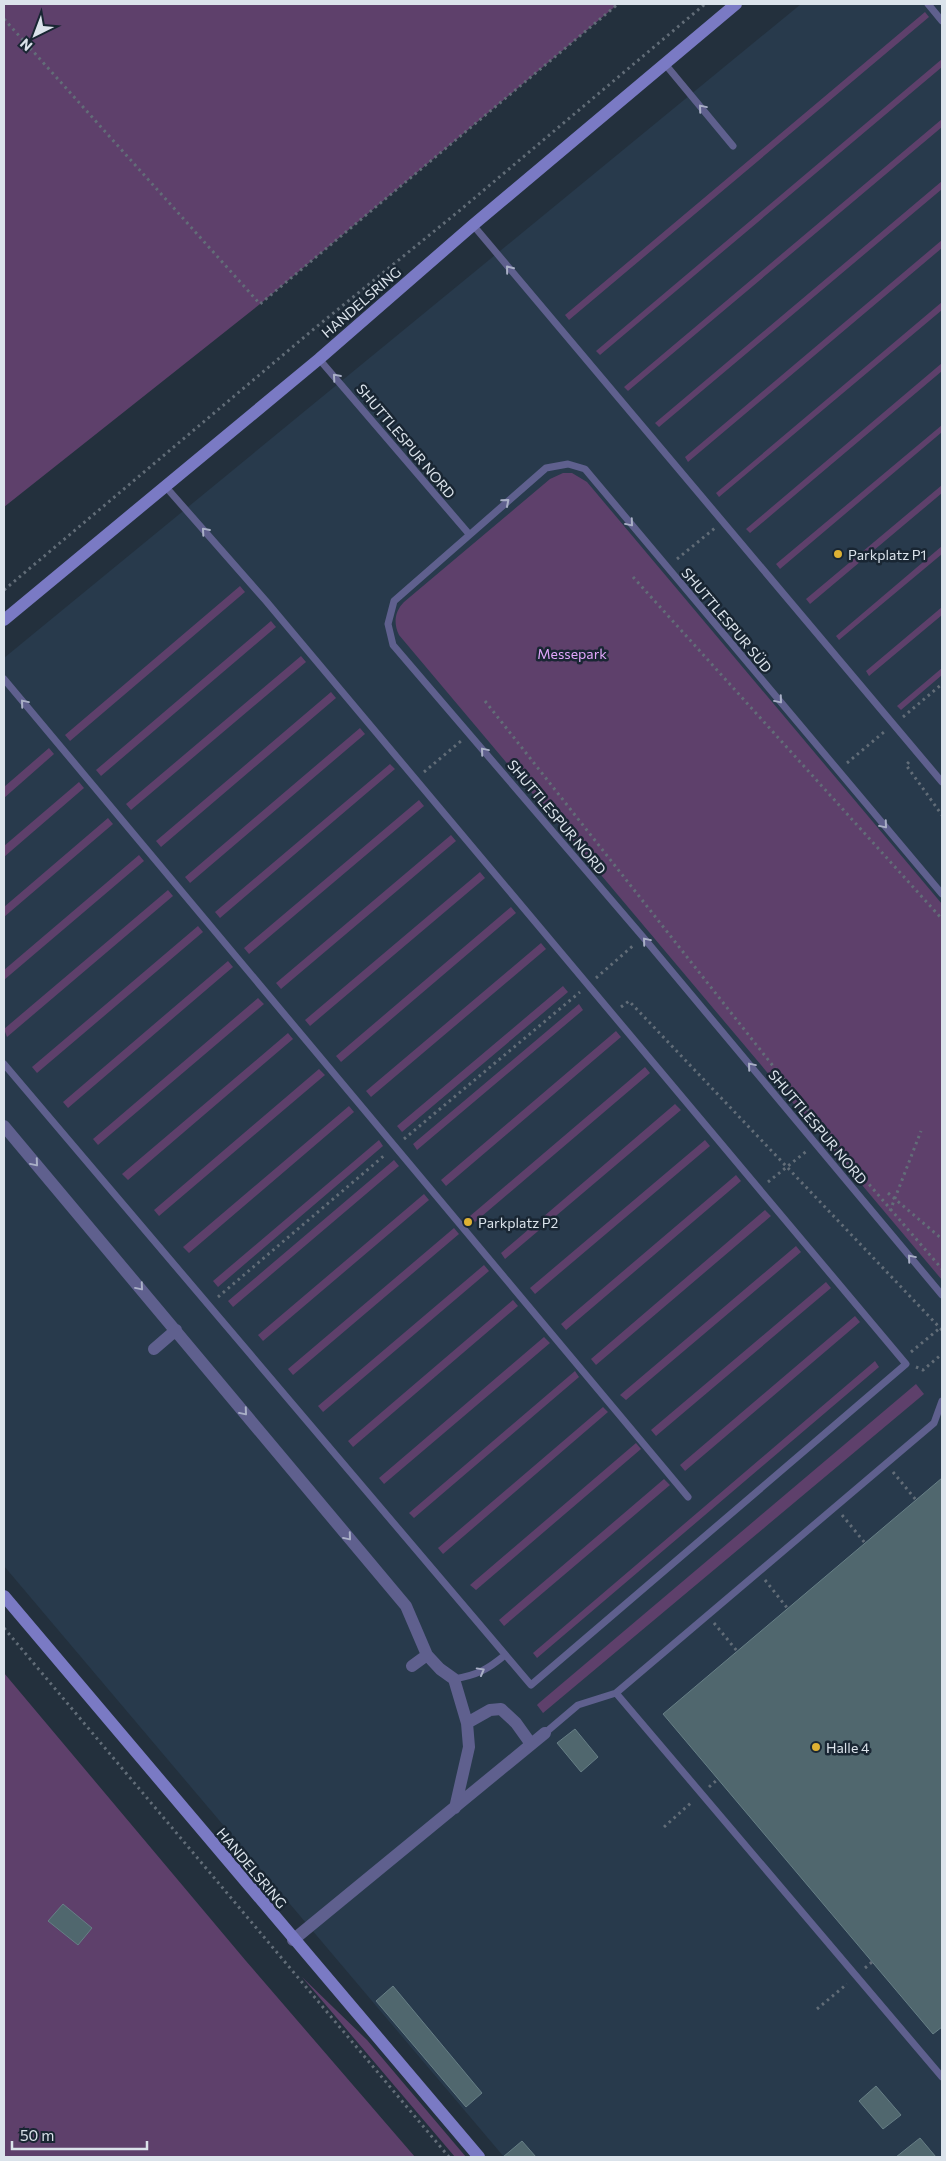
<svg xmlns="http://www.w3.org/2000/svg" width="946" height="2161" font-family="Commissioner,sans-serif">
<rect width="100%" height="100%" fill="#23303d"/>
<path fill="#283a4c" d="M801,4h141v2153h-438l-500,-591v-908z"/>
<path fill="#5e406b" d="M4,4h614l-358,300 -256,203z
M925,12l4,5 -360,303 -4,-5z
M942,59v8l-342,288 -4,-4z
M942,119v8l-314,264 -4,-4z
M942,181v8l-283,238 -4,-4z
M942,240v8l-254,214 -3,-5z
M942,302v8l-223,187 -3,-4z
M942,363v8l-192,162 -4,-4z
M942,425v7l-162,137 -4,-5z
M563,473h9l15,9 355,422v376l-543,-645c-6,-12 -4,-24 5,-33l146,-123z
M942,485v8l-132,111 -4,-5z
M942,546v8l-103,86 -3,-4z
M240,586l5,6 -175,149 -5,-6z
M942,607v8l-73,61 -3,-5z
M271,621l5,6 -175,149 -5,-6z
M301,656l5,6 -175,148 -5,-6z
M942,668v7l-41,35 -4,-4z
M331,692l5,6 -175,149 -5,-6z
M360,728l5,6 -175,149 -5,-6z
M49,748l5,6 -50,44v-11z
M390,764l5,5 -175,149 -5,-6z
M79,782l5,6 -80,69v-11z
M419,800l5,6 -175,148 -5,-6z
M108,818l5,6 -109,93v-10z
M451,835l5,6 -175,148 -5,-6z
M139,855l5,6 -140,119v-10z
M480,872l5,6 -175,148 -5,-6z
M168,890l5,6 -166,141 -3,-8z
M511,907l5,6 -175,149 -5,-6z
M198,926l5,6 -166,141 -5,-6z
M541,943l5,6 -175,148 -5,-6z
M228,961l5,6 -165,141 -5,-6z
M563,986l5,6 -166,140 -5,-6z
M258,998l6,6 -166,141 -5,-6z
M579,1004l4,6 -166,140 -4,-6z
M616,1031l5,6 -175,149 -5,-6z
M288,1033l5,6 -165,141 -6,-6z
M645,1067l5,6 -175,149 -5,-6z
M319,1069l6,6 -166,141 -5,-6z
M675,1104l6,6 -176,149 -4,-6z
M349,1106l5,6 -165,141 -6,-6z
M379,1140l4,6 -165,141 -5,-6z
M705,1140l5,6 -175,148 -5,-6z
M394,1160l5,6 -166,141 -5,-6z
M736,1175l5,6 -175,149 -5,-6z
M424,1194l5,6 -166,141 -5,-6z
M765,1210l6,6 -175,149 -5,-6z
M454,1228l5,6 -166,141 -5,-6z
M796,1246l5,6 -175,148 -6,-5z
M484,1265l5,6 -166,141 -5,-6z
M826,1282l5,6 -175,148 -5,-6z
M513,1300l5,6 -165,141 -5,-6z
M855,1316l5,6 -175,149 -5,-6z
M544,1337l6,6 -166,141 -5,-6z
M875,1361l4,6 -342,291 -4,-5z
M575,1371l4,6 -165,141 -5,-5z
M916,1384l8,10 -381,319 -6,-8 2,-2z
M603,1407l5,5 -165,142 -5,-6z
M636,1443l5,6 -165,141 -6,-5z
M664,1479l6,6 -166,141 -5,-6z
M4,1673l242,288 169,196h-411z
M302,1977l65,63 99,117h-11z"/>
<path fill="#50676e" stroke="#677f86" d="M942,1478v549l-9,7 -270,-320z
M575,1729l23,28 -17,15 -24,-29z
M63,1904l29,24 -14,17 -30,-24z
M393,1986l89,107 -16,14 -90,-106z
M876,2086l25,29 -18,14 -24,-28z
M920,2138l16,19h-40z
M522,2141l14,16h-33z"/>
<g fill="none" stroke-linecap="round" stroke-linejoin="round">
<path stroke="#626d78" stroke-width="3" stroke-dasharray="2.5 4" stroke-linecap="butt" d="M4,19l256,285 358,-300
M677,559l38,-31
M633,577l309,342
M4,590l311,-262 144,-117 246,-207
M485,701l352,446 105,122
M903,717l39,-33
M909,762l-3,3 36,50
M847,763l37,-31
M424,772l37,-31
M596,978l39,-34
M621,1007l8,-6 313,329
M404,1139l176,-147
M768,1182l40,-32
M888,1193l54,46
M890,1211l31,-80
M218,1297l168,-143
M911,1352l29,-24
M916,1367l7,3 19,-16
M893,1472l23,28
M842,1515l23,28
M765,1580l23,29
M714,1623l23,28
M4,1628l445,529
M709,1787l9,-8
M664,1827l29,-26
M865,1968l7,-6
M817,2009l30,-25"/>
<path stroke="#5f608e" stroke-width="7" d="M928,4l14,17
M665,64l68,82
M473,225l469,557
M319,359l150,175
M4,679l684,818
M942,894l-357,-425 -17,-5 -22,4 -152,133 -6,23 5,21 250,292 299,358
M4,1064l527,621 375,-321 -640,-763 -101,-115
M454,1679c23,-4 33,-9 51,-24
M616,1693l326,384
M545,1733l33,-28 38,-12 318,-270 8,-22"/>
<path stroke="#5f608e" stroke-width="12" d="M4,1126l402,480 21,49 13,14 14,10 13,44
M154,1349l22,-19
M412,1666l15,-11
M455,1808l14,-61 -2,-24 23,-13 11,-1 15,14 15,21
M293,1940l252,-207"/>
<path stroke="#7a7ac4" stroke-width="12" d="M4,620l315,-261 154,-134 263,-221
M4,1596l475,561"/>
</g>
<defs><path id="oneway-chevron" d="M-2-3.5L2.5 0L-2 3.5" fill="none" stroke-width="1.6" stroke-linecap="round" stroke-linejoin="round" transform="scale(1.25)"/></defs>
<g stroke="#a9afc6">
<use href="#oneway-chevron" transform="translate(702 108) rotate(-130)"/>
<use href="#oneway-chevron" transform="translate(509 269) rotate(-129)"/>
<use href="#oneway-chevron" transform="translate(336 377) rotate(-131)"/>
<use href="#oneway-chevron" transform="translate(506 502) rotate(-41)"/>
<use href="#oneway-chevron" transform="translate(630 523) rotate(50)"/>
<use href="#oneway-chevron" transform="translate(205 531) rotate(-131)"/>
<use href="#oneway-chevron" transform="translate(779 700) rotate(50)"/>
<use href="#oneway-chevron" transform="translate(24 703) rotate(-130)"/>
<use href="#oneway-chevron" transform="translate(484 751) rotate(-130)"/>
<use href="#oneway-chevron" transform="translate(884 825) rotate(50)"/>
<use href="#oneway-chevron" transform="translate(646 941) rotate(-130)"/>
<use href="#oneway-chevron" transform="translate(751 1066) rotate(-130)"/>
<use href="#oneway-chevron" transform="translate(35 1163) rotate(50)"/>
<use href="#oneway-chevron" transform="translate(911 1258) rotate(-130)"/>
<use href="#oneway-chevron" transform="translate(140 1287) rotate(50)"/>
<use href="#oneway-chevron" transform="translate(244 1412) rotate(50)"/>
<use href="#oneway-chevron" transform="translate(348 1537) rotate(50)"/>
<use href="#oneway-chevron" transform="translate(481 1671) rotate(-29)"/>
</g>
<g fill="#deb133" stroke="#192633" stroke-width="2">
<circle cx="838" cy="554" r="5"/>
<circle cx="468" cy="1222" r="5"/>
<circle cx="816" cy="1747" r="5"/>
</g>
<g text-anchor="middle" dominant-baseline="central" stroke-width="5" stroke-linejoin="round" paint-order="stroke">
<g font-size="14" fill="#dbe3eb" stroke="#192633">
<text transform="translate(361 302) rotate(-41)">HANDELSRING</text>
<text transform="translate(406 441) rotate(50)">SHUTTLESPUR NORD</text>
<text transform="translate(727 620) rotate(50)">SHUTTLESPUR SÜD</text>
<text transform="translate(557 817) rotate(50)">SHUTTLESPUR NORD</text>
<text transform="translate(818 1127) rotate(50)">SHUTTLESPUR NORD</text>
<text transform="translate(252 1868) rotate(50)">HANDELSRING</text>
</g>
<g font-size="14" fill="#dbe3eb" stroke="#192633" text-anchor="start">
<text x="848" y="554">Parkplatz P1</text>
<text x="478" y="1222">Parkplatz P2</text>
<text x="826" y="1747">Halle 4</text>
</g>
<g font-size="14" fill="#e1a6fc" stroke="#192633">
<text x="572" y="653">Messepark</text>
</g>
</g>
<rect width="946" height="2161" fill="none" stroke="#dbe3eb" stroke-width="10"/>
<g transform="translate(35 35) rotate(222)" stroke="#192633" stroke-width="4" paint-order="stroke">
<path d="M0-4L9 19L0 12L-9 19Z" fill="#dbe3eb"/>
<text y="-8" font-size="14" font-weight="bold" text-anchor="middle" fill="#dbe3eb">N</text>
</g>
<path d="M12 2141v8h135v-8" fill="none" stroke="#dbe3eb" stroke-width="2.5"/>
<text x="20" y="2141" font-size="15" fill="#dbe3eb" stroke="#192633" stroke-width="4" paint-order="stroke">50 m</text>
</svg>
